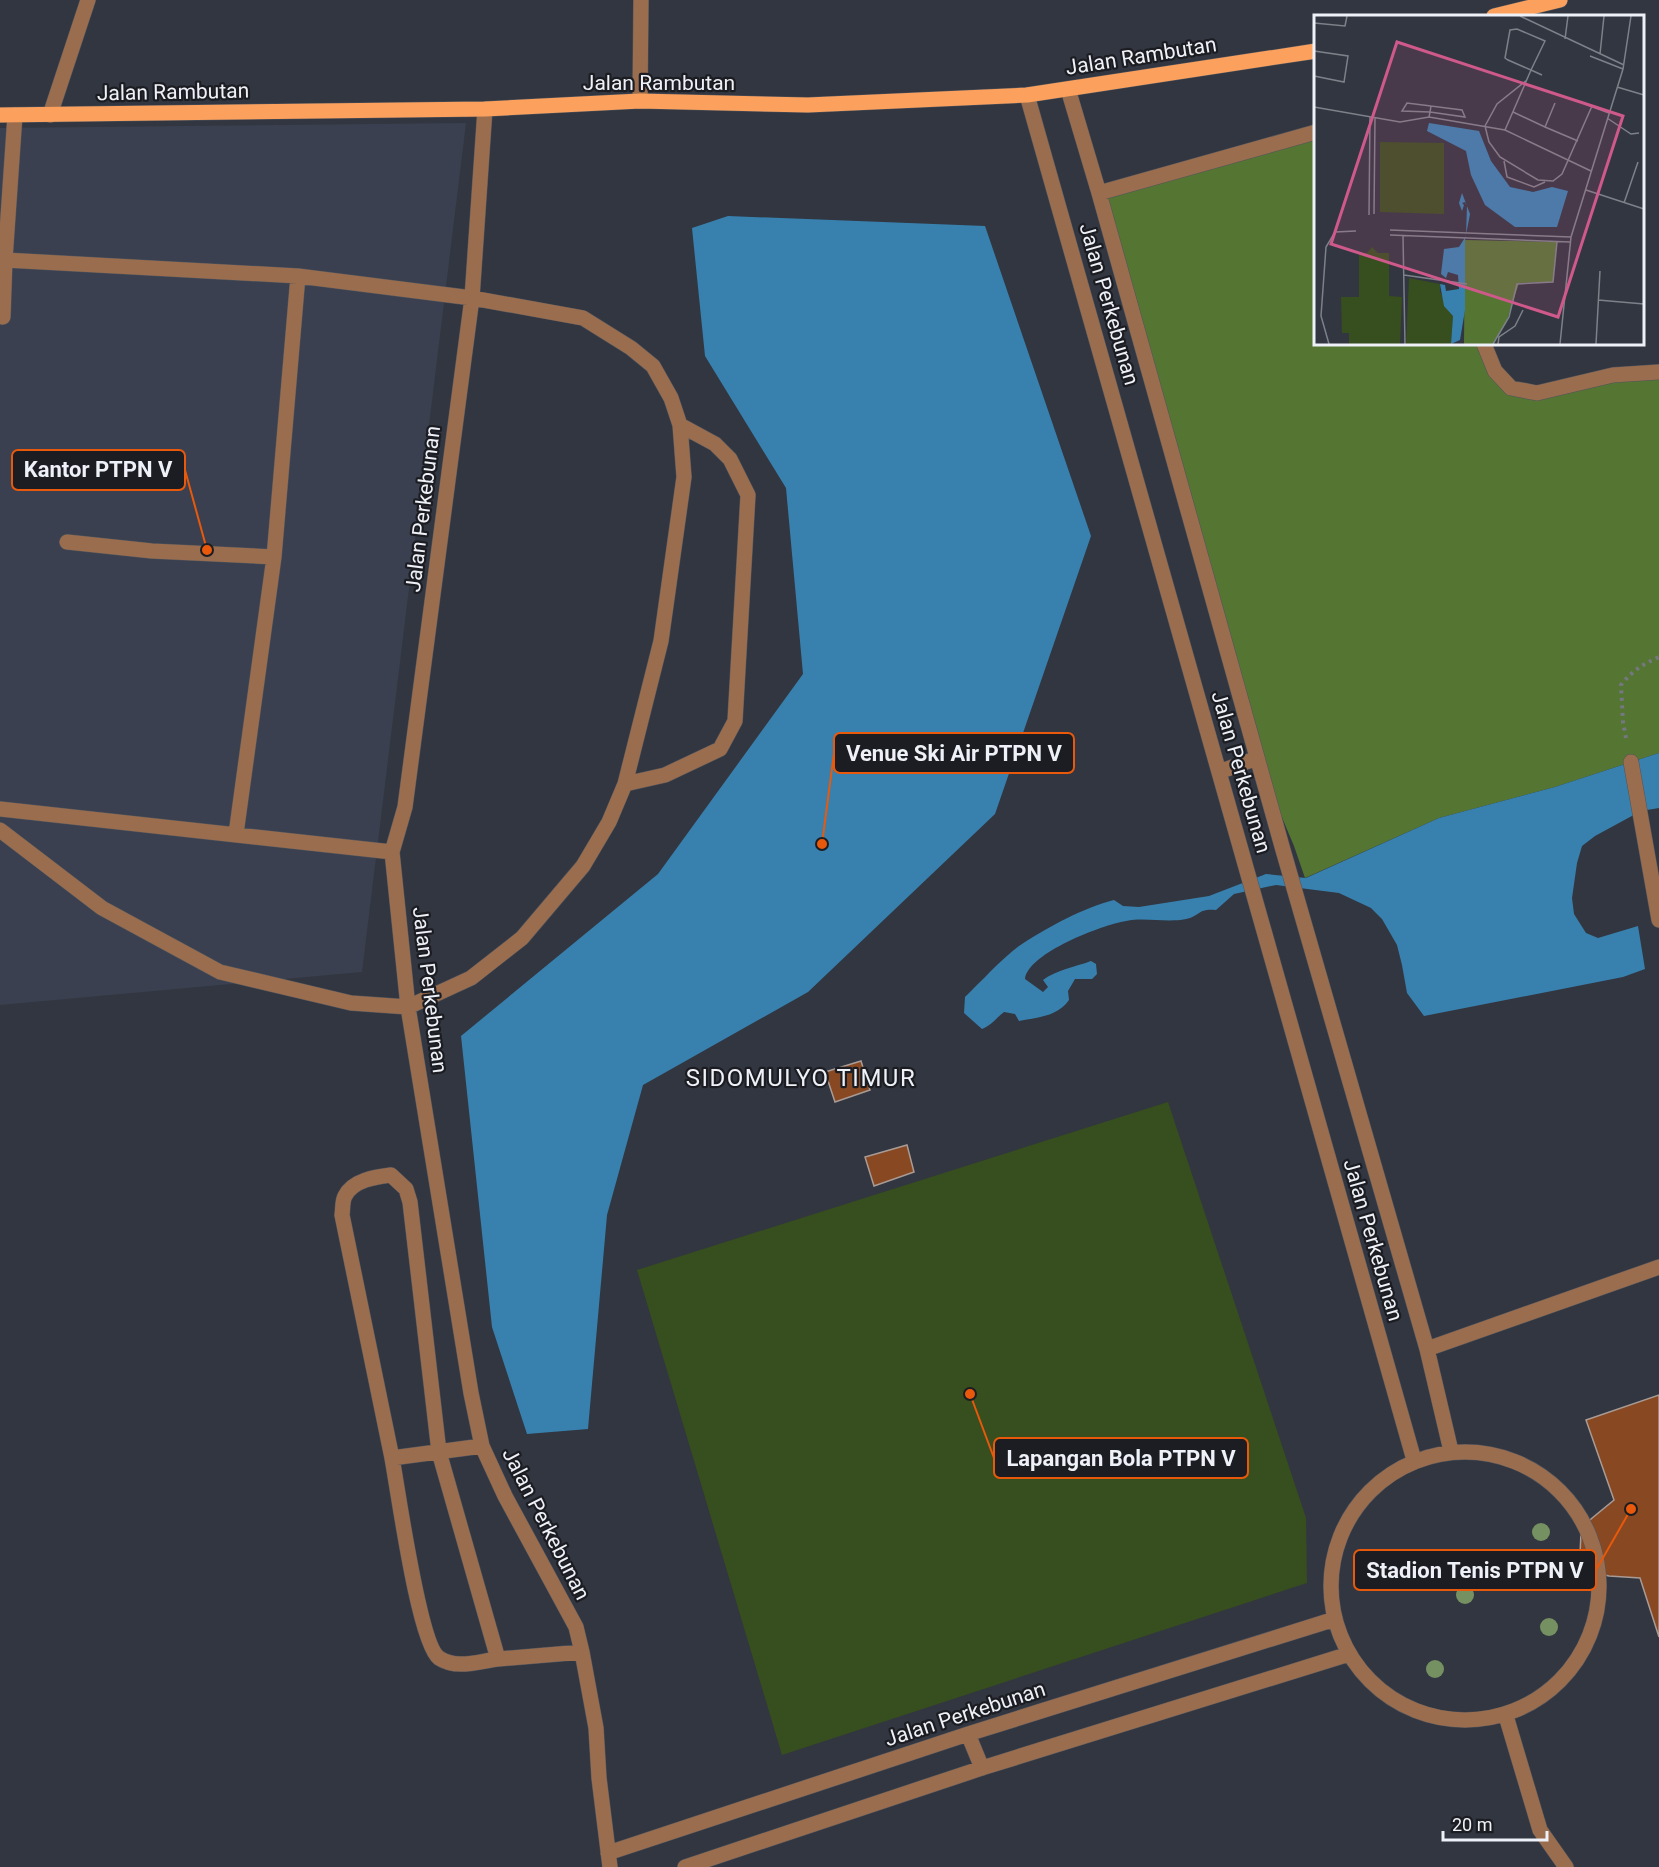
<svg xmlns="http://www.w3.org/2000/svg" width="1659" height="1867" font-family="Roboto,sans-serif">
<rect width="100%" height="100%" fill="#323640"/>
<path fill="#3a404f" d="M466,123l-104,849 -362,33v-877z"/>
<path fill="#374e1e" d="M1168,1102l138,416 1,65 -525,172 -145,-485z"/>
<path fill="#557533" d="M1315,132l1,212h168l11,27 42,22 122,-21v381l-104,34 -116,31 -134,60 -11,-32 -37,-88 -158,-565z"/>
<path fill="#3881af" d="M728,216l257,10 106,310 -96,278 -187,178 -165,93 -36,130 -19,214 -61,5 -35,-107 -31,-291 197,-162 145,-200 -17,-186 -81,-132 -13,-128z
M1659,753v55l-18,3 -46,25 -13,10 -5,17 -5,35 2,16 12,19 12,5 40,-12 7,43 -22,8 -199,39 -17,-23 -5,-28 -5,-20 -15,-26 -11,-11 -32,-15 -63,-8 -42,9 -18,16c-18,-2 -16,6 -30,9 -19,4 -41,-2 -60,2 -24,4 -98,32 -101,58l18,13 5,-5 -5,-7c13,-10 32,-13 48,-19l5,3 1,10 -5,5h-17l-7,12 1,9c-12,17 -31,17 -50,21l-4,-7 -11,-2c-8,6 -12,13 -22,17l-18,-16 1,-16c17,-16 39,-41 57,-53 26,-17 63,-37 92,-44l9,6 16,1 70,-11 57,-22 40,4 133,-60 116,-31z"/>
<path fill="#884822" stroke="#a99b95" stroke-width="1.5" d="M861,1061l9,29 -35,12 -10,-30z
M907,1145l7,27 -40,14 -9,-29z
M1659,1395v242l-19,-59 -31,-2 -17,-4 -12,-18 1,-21 10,-14 23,-19 -28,-80z"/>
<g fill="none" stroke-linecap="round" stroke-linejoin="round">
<g stroke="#50545d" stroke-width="16">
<path id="minor" d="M1068,89l31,104 184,657 144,499 24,102
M1027,95l387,1365
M640,101l1,-101
M485,109l-13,189 -67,509 -13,45 16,155 63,386 11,53 23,50 71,131 6,25 14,76 3,50 11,89
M50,115l38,-115
M1099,193l217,-61
M3,317l2,-57 10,-145
M1484,344l11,27 16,17 26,5 76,-18 46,-3
M67,542l85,9 122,6 24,-281
M1631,762l28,158
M1219,772l38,-14
M625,784l40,-9 55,-26 15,-28 13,-226 -18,-36 -15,-15 -35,-19
M0,809l392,43
M0,830l102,78 118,64 131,31 57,4 63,-29 51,-40 61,-72 26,-44 16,-38 36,-143 23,-164 -4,-52 -9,-27 -18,-32 -22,-18 -48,-30 -111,-20 -174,-22 -293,-16
M236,834l38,-277
M1427,1349l232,-82
M1331 1586a134 134 0 1 1 268 0a134 134 0 1 1-268 0Z
M392,1458c6,32 27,186 47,200 18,12 40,3 59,1l-59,-207 -29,-250 -4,-13 -15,-14c-16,2 -38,5 -46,21 -3,5 -2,14 -3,19l50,243 90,-12
M498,1659l84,-7
M1506,1716l34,114 26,37
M968,1734l14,34
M608,1853l360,-119 367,-115
M685,1867l297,-99 367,-114"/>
</g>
<g stroke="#50545d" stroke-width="16">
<path id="major" d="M1494,16l66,-16
M0,115l485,-6 155,-8 168,4 219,-10 289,-44"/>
</g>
<path stroke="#757881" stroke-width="4" stroke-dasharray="3 4.5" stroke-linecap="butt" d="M1626,738l-3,-16 -2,-37c11,-14 22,-21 38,-28"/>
<use href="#minor" stroke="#996d4e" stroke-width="15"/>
<use href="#major" stroke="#fca15d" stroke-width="15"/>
</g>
<g fill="#759162">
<circle cx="1541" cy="1532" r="9"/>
<circle cx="1465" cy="1595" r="9"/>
<circle cx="1549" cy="1627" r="9"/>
<circle cx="1435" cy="1669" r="9"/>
</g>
<g text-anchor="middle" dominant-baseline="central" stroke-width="4.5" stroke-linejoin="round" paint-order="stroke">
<g font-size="21" fill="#eef1f7" stroke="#1b1d22">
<text transform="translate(1141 56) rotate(-9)">Jalan Rambutan</text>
<text x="659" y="83">Jalan Rambutan</text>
<text transform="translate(173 92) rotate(-1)">Jalan Rambutan</text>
<text transform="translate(1109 304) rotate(74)">Jalan Perkebunan</text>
<text transform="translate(423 509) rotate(-83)">Jalan Perkebunan</text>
<text transform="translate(1241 772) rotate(74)">Jalan Perkebunan</text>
<text transform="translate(430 990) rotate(83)">Jalan Perkebunan</text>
<text transform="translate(1373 1240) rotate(74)">Jalan Perkebunan</text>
<text transform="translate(546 1524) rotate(63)">Jalan Perkebunan</text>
<text transform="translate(965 1714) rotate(-18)">Jalan Perkebunan</text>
</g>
<g font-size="24" letter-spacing="1.5" fill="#eef1f7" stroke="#1b1d22">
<text x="801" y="1078">SIDOMULYO TIMUR</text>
</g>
</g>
<g transform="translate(1314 15)">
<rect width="330" height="330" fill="#323640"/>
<path d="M66,127l64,1v71l-64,-2zM58,232l6,6h11v43l13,1 -2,47h-51v-11h-7l-1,-36h18v-44h8zM95,263l31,6v8l13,24 -2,28h-45z" fill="#374e1e"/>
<path d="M151,225l92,2 -4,40 -34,1 -13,40 -13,21h-29z" fill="#557533"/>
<path d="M115,108l50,8 12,30 19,26 23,5 19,-5 16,4 -11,36h-42l-30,-22 -14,-30 -5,-24 -39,-20zM148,178l8,21 -5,26v70l-5,30 -9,4 2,-28 -9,-10 -4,-22 5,1 1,6 13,-2 -1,-14 -10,-3 -2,6 -5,-4 3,-25 15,-2 7,-11 1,-30 -2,-4 -3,1 2,2 -2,6 -3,-8z" fill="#3881af"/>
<path fill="none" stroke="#7d8189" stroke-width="1.5" d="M206,1l104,49M0,8l31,3 2,-10M251,24l3,-23M0,36l34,5 -4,26 -30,-6M286,39l4,-38M276,41l33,13M213,65l-30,24 -12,22 4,16 11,15 38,23 15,1 9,-7 30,-68M303,72l27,8M241,88l-10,24 33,14M271,89l24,9M0,92l86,15 29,-5 76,13 86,41M199,97l32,15M115,102l1,-5 1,-6 31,4 3,7 -35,-5 -28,-1 5,-8 24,3M293,103l24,16 8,-1M191,115l26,-60 14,-29 -28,-12 -7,1 -5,28 3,2 23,10 11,5M190,146l3,16 27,10 11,-5M272,175l58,19M310,188l14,-41M60,199l1,-97M55,200l1,-99M76,215l181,7M76,220l180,7M89,221l2,108M90,260l63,9M284,285l46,4M15,329l-8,-28 5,-69 9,-15 21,-1M179,329l16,-27 8,-33 36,-2 4,-40M184,329l1,-7 16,-11 8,-16M246,329l11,-107 52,-168 8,-53M282,329l4,-73"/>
<path fill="#cf598a" fill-opacity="0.15" stroke="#cf598a" stroke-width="3" d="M83,27l226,74 -65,201 -227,-73z"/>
<rect width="330" height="330" fill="none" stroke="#eef1f7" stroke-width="3"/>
</g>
<path fill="none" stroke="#e8590c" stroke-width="2" d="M207 550L185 470M822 844L834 753M970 1394L994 1458M1631 1509L1596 1570"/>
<g fill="#e8590c" stroke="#1b1d22" stroke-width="2">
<circle cx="207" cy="550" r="6"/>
<circle cx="822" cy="844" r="6"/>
<circle cx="970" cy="1394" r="6"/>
<circle cx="1631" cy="1509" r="6"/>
</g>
<g fill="#1b1d22" stroke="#e8590c" stroke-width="2">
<rect x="12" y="450" width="173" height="40" rx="6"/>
<rect x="834" y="733" width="240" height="40" rx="6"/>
<rect x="994" y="1438" width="254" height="40" rx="6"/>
<rect x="1354" y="1550" width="242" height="40" rx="6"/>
</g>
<g font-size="22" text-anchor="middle" font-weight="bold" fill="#eef1f7">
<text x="98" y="477">Kantor PTPN V</text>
<text x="954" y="761">Venue Ski Air PTPN V</text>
<text x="1121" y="1466">Lapangan Bola PTPN V</text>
<text x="1475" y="1578">Stadion Tenis PTPN V</text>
</g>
<path d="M1443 1831v9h104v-9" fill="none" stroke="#eef1f7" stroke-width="3"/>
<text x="1452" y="1831" font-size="18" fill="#eef1f7" stroke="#1b1d22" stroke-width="4.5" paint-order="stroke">20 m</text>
</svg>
